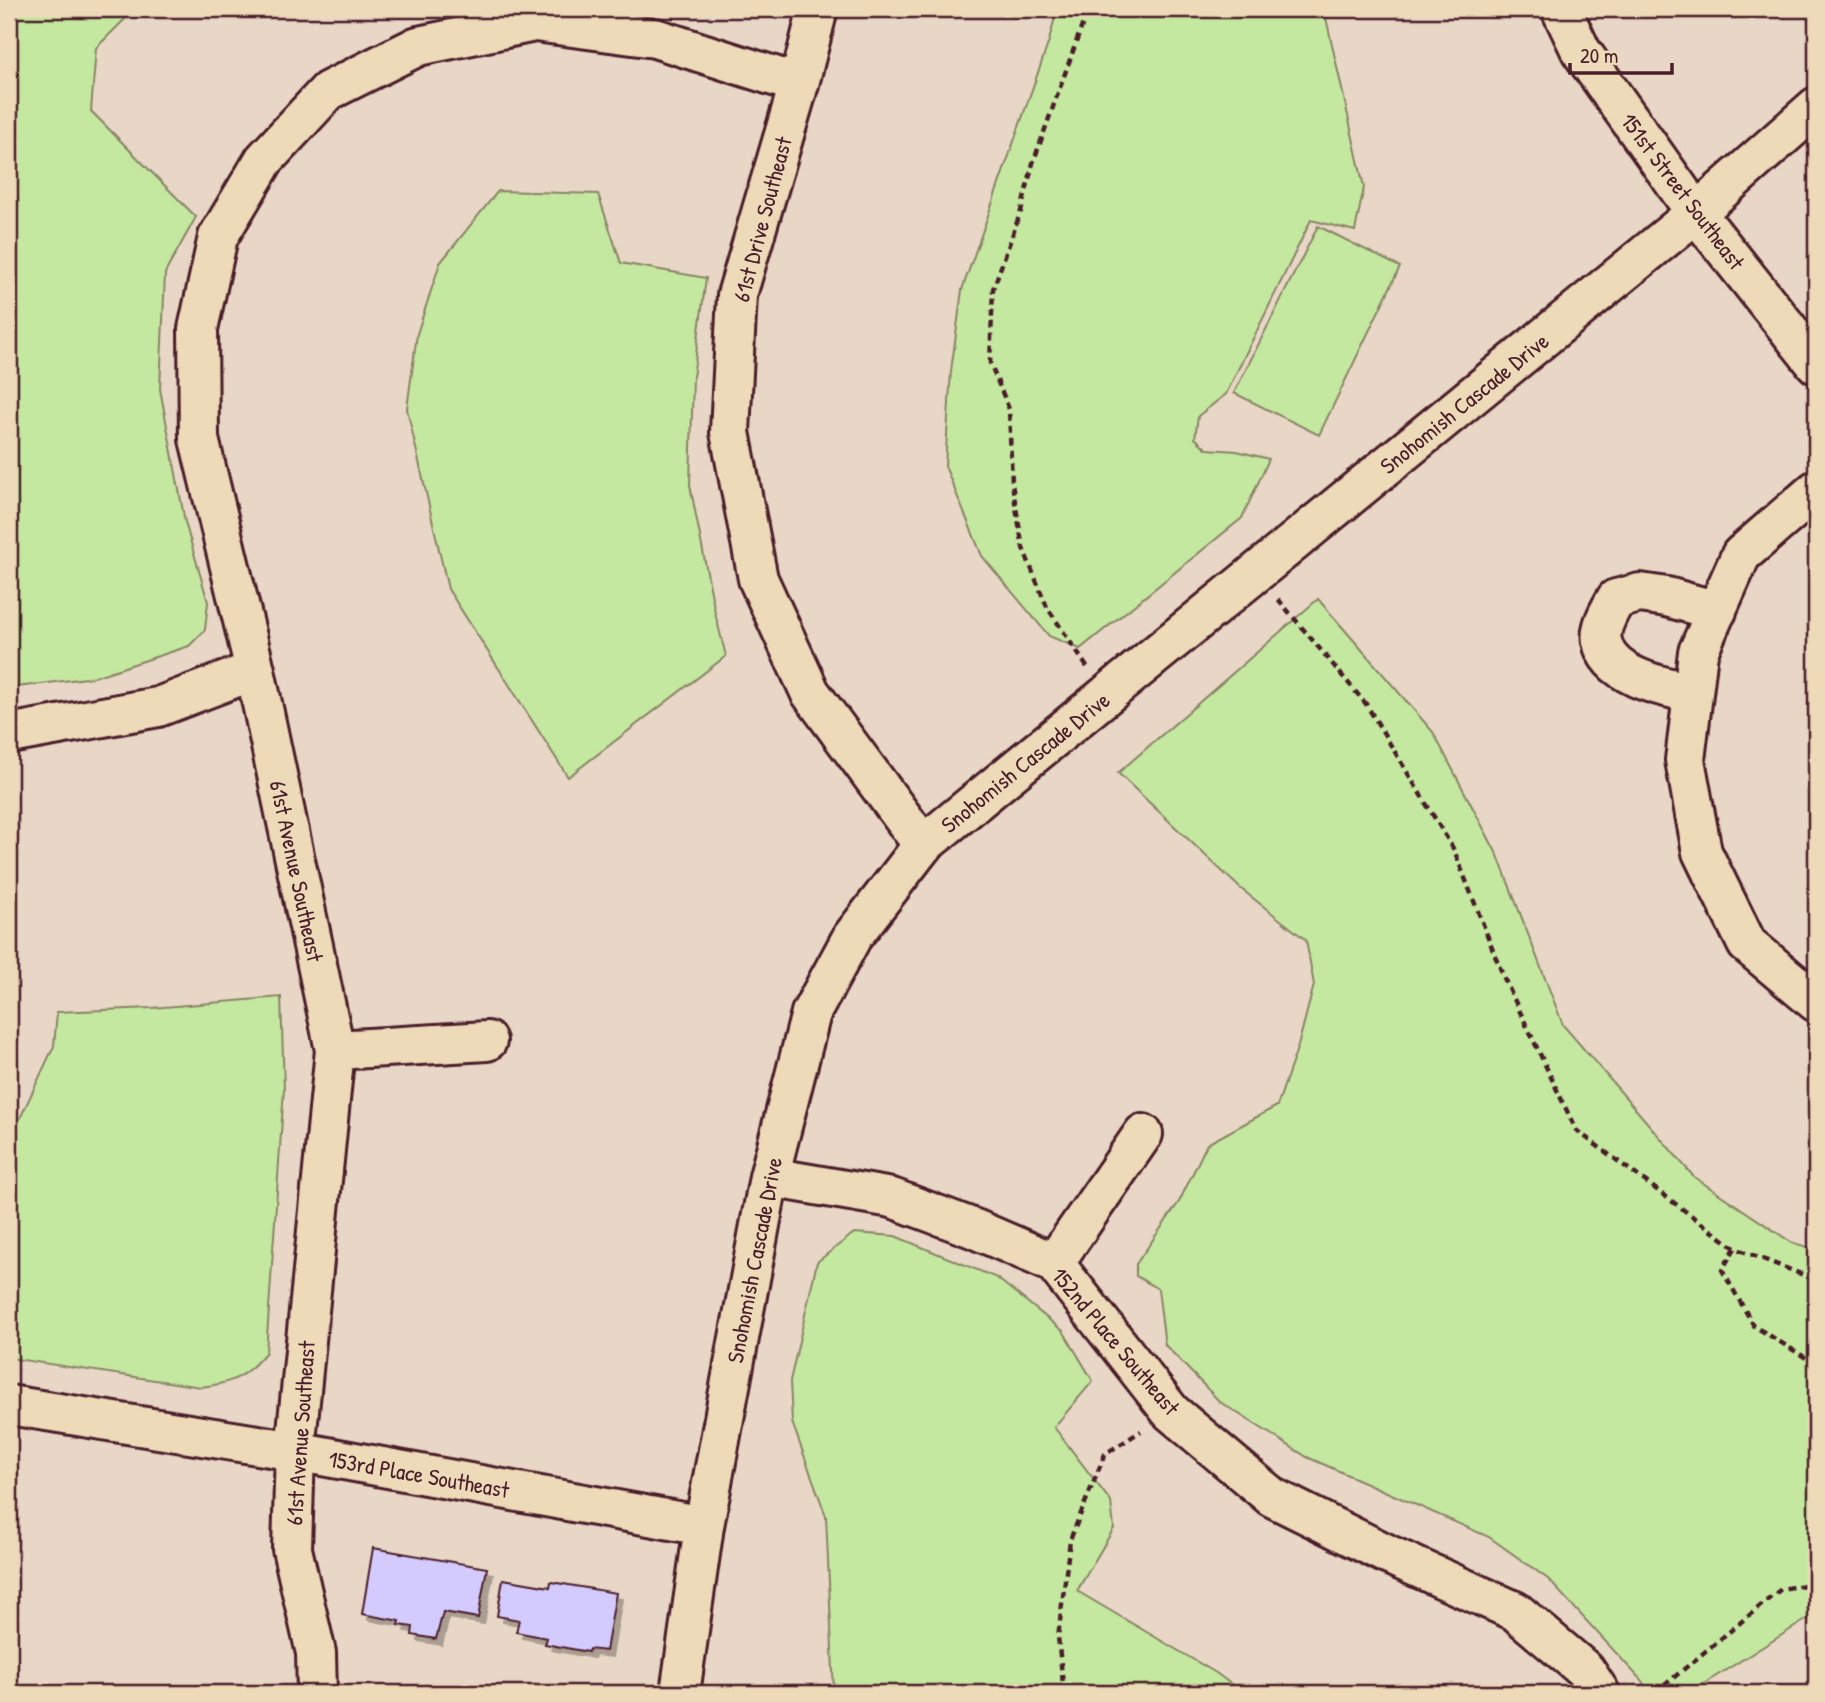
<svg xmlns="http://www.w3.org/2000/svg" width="1825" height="1702" font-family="'Patrick Hand',sans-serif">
<defs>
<filter id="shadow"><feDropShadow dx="6" dy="6" stdDeviation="0" flood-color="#0004"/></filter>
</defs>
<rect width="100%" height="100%" fill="#e8d7c6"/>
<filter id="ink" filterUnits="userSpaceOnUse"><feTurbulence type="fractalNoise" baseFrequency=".0143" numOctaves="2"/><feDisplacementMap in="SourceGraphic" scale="14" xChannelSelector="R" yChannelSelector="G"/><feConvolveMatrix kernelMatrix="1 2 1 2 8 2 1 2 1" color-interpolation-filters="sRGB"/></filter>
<g filter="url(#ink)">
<path fill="#c5e8a1" stroke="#888466" stroke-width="2" d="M9,9h126l-39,39 -5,63 105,106 -31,56 -5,116 25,133 23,80 -3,28 -16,16 -95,31 -85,11z
M1057,9h267l40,178 -9,44 -44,-11 -85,174 -28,22 -3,22 12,11 30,2 32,8 -27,59 -162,131 -31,-13 -67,-80 -37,-90 6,-95 11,-81 87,-249z
M498,191l100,3 23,69 85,15 -13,99 -3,108 25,128 11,43 -158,121 -120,-188 -41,-180 10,-75 23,-71z
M1318,226l82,41 -81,168 -85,-42z
M1318,599l115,133 65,124 65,169 131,152 97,65 25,8v379l-7,-11 -120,75h-40l-7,-12 -94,-102 -59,-42 -182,-80 -87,-55 -55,-57 -7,-56 -22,-13v-12l43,-62 28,-58 70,-38 21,-60 16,-61 -8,-45 -66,-52 -122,-115z
M281,997l3,92 -18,263c-21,25 -32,31 -65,35l-192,-29v-216l45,-96 3,-34 95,-4z
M854,1233l41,3 102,42 66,53 30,50 -39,46 57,75 3,26 -37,63 139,82 27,20h-409l-8,-177 -34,-94 -2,-41 27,-119z"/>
<path fill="#d3cbfe" stroke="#4a1f2b" stroke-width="2" filter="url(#shadow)" d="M373,1548l114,20 -9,50 -35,-6 -7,27 -24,-4 1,-8 -14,-2 1,-4 -38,-7z
M503,1579l47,8 1,-5 65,11 -10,58 -17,-2 -1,3 -43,-8 2,-6 -31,-6 3,-12 -22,-4z"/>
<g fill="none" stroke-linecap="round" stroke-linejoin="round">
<g stroke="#4a1f2b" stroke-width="44">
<path id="minor" d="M818,9l-19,75 -62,211 -7,137 28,147 52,113 113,153
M1561,9l20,42 115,162 120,151
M1816,490l-75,65 -43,97 -13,108 17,92 45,92 69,58
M1693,693c-29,-6 -85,-16 -91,-52 -3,-14 8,-31 14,-42l24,-6 27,4 50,14
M9,734l149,-27 97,-37
M335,1050l152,-9
M769,1177l123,21 83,31 79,34 117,149 101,85 115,57 128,57 70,59 15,23
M1054,1263l89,-129
M9,1405l286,46 409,75
M317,1693l-1,-40 -24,-104 3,-98 40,-401 -80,-380 -56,-231 -1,-110 20,-92 46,-77 64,-69 90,-45 117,-24 120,16 144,46
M680,1693l24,-167 65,-349 42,-164 41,-76 71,-92 773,-632 120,-106"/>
</g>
<path stroke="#4a1f2b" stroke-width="4.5" stroke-dasharray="7 5" stroke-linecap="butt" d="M1278,599l88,105 88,146 50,128 72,152 159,118 81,32
M1087,667l-40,-60 -24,-59 -11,-64 -3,-75 -19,-46 3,-74 28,-78 12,-48 55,-154
M1735,1248l-13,22 32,56 62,38
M1064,1693l-6,-56 12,-97 35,-86 36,-23
M1655,1693l126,-104 35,-6"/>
<use href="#minor" stroke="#eddab8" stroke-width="38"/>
</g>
</g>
<g text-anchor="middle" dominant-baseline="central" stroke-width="5" stroke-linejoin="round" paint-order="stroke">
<g font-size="23" fill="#4a1f2b" stroke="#eddab8">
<text transform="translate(1683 191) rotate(53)">151st Street Southeast</text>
<text transform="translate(762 219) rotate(-75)">61st Drive Southeast</text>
<text transform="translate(1464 403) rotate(-39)">Snohomish Cascade Drive</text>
<text transform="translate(1025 762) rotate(-39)">Snohomish Cascade Drive</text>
<text transform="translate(297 871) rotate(78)">61st Avenue Southeast</text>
<text transform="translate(754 1260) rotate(-79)">Snohomish Cascade Drive</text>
<text transform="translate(1116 1341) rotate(50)">152nd Place Southeast</text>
<text transform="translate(300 1433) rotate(-86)">61st Avenue Southeast</text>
<text transform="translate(419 1474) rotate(10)">153rd Place Southeast</text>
</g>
</g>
<rect width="1825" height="1702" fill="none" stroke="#eddab8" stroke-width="35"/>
<rect x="18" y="18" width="1790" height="1667" fill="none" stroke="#4a1f2b" stroke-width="2.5" filter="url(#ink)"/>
<path d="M1570 63v10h102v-10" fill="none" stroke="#4a1f2b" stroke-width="3.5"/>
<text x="1580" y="63" font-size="21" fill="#4a1f2b" stroke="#eddab8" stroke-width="5" paint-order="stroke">20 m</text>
</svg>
